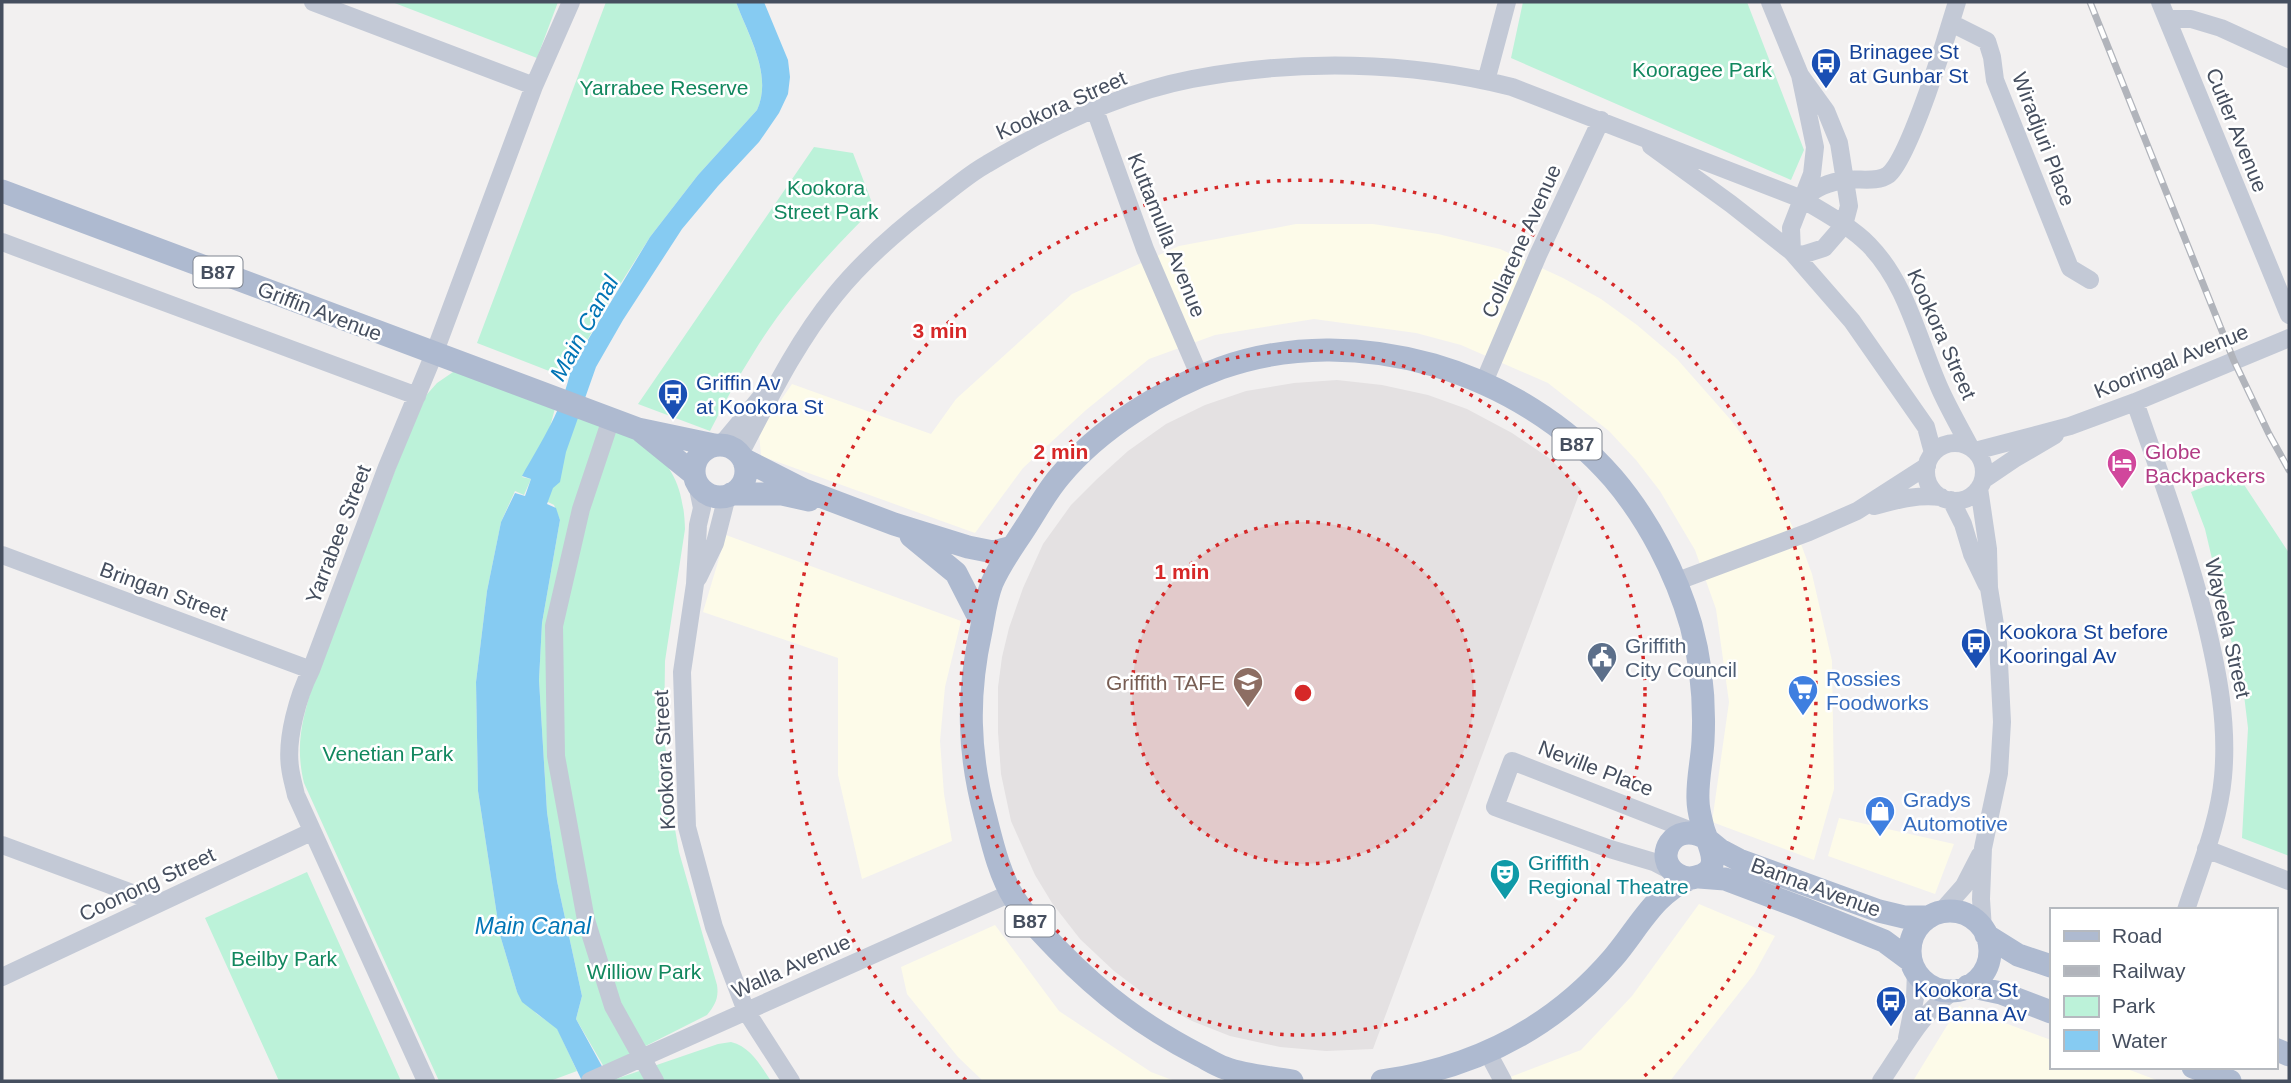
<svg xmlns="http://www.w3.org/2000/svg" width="2291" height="1083" font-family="Helvetica,sans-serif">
<rect width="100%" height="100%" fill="#f2f0f0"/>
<path fill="#fdfbe9" d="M1296,224h77l65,10 62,15 63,29 38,21 36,26 40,34 53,60 29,39 42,86 11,30 20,87 2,128 -20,71 -102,-38 17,-120 -13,-93 -21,-59 -35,-59 -24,-31 -27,-29 -61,-48 -87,-38 -45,-12 -102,-14 -99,16 -66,24 -63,51 -63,58 -48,65 -214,-77 -2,-24 33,-48 139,50 25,-35 116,-105 107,-48z
M726,535l235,86 -16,66 -5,54 4,53 8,47 -90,38 -24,-104v-117l-135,-46z
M1839,818l115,26 -19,50 -107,-38z
M1699,904l76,32 -21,38 -84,107h-170l81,-31 51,-54z
M995,925l64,86 92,61 24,9h-192l-25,-24 -51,-63 -6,-27z
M1959,1006l92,34v27h71l37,14h-246z"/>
<path fill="#e4e1e2" d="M1337,380l45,5 46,10 39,14 45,24 37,25 32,31 -208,560 -47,2 -46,-4 -50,-11 -38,-15 -41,-22 -37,-28 -34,-32 -28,-36 -17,-28 -24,-54 -10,-47 -3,-42v-45l4,-30 7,-29 14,-40 20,-44 28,-39 26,-26 31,-28 38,-27 39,-19 41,-14 48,-8z"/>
<path fill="#bcf2d9" d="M392,2h166l-21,56z
M606,2h130c12,33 37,74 21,108l-59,65 -48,62 -48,76 -35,65 -90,-35z
M1523,2h224l57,148 -13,30 -280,-122z
M814,147l39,6 21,55c-44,44 -87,90 -120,144 -16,25 -30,52 -44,79l-72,-27z
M456,370l100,35 -11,40 -23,32 9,2 -7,16 -9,-4 -14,31 -14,69 -11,91 2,109 22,144 17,57 20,22 20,14 20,43 -27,10h-111l-135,-298c-9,-37 -2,-63 9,-99l109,-284 15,-17z
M578,416c63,24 105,35 107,113l-20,132 -1,72 8,79 7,40 38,133c2,13 -2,20 -10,30l-103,52 -28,-48 6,-23 -25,-115 -10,-69 -8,-132 3,-57 18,-103 -6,-15 -8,-4z
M2237,474l52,79v303l-47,-18 6,-110 -4,-33 -39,-166 -14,-37z
M307,872l94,209h-122l-74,-163z
M731,1042c20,5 29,23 40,39h-161l108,-37z"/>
<path fill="#86cbf2" d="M736,2h28l24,58 2,17 -2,17 -9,19 -20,29 -41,44 -36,43 -59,91 -27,47 -30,85 -6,30 -7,6 -6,16 9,4 4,12 -18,103 -3,57 8,132 10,69 25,115 -6,23 34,62h-28l-25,-52 -35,-27 -5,-10 -17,-57 -22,-144 -2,-109 11,-91 14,-69 14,-29 10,3 6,-17 -9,-3c19,-34 42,-69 49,-108l79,-131 48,-62 59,-65c16,-35 -9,-75 -21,-108z"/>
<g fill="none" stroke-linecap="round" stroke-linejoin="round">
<path stroke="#c3c9d6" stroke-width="18" d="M313,2l221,84
M1770,2l30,73 15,72 -3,27 -21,54 1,24 10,3 22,-7 20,-23 5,-19 -10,-63 -13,-32 -26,-36
M2160,2l129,313
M2167,19h24l30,9 68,31
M1950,25l9,2 28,14 5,16 3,23 75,188 20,12
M1486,81l21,-79
M1095,110l50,139 55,128
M1651,146l80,58 61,48 60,69 74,106 7,26
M1802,199c14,-11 26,-17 44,-19 12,-2 31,3 42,-5 21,-16 60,-142 69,-173
M2,242l415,154
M1484,382l54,-127 63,-135
M2135,402c25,72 51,143 70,217 13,53 23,104 18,158 -4,45 -23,90 -37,133
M611,419l-30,90 -27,117 2,130 30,164 27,86 42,75
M1926 472a29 29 0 1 1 58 0a29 29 0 1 1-58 0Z
M721,445l40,-48
M1975,451l95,-25 65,-24 154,-64
M740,454c29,-55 56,-111 95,-159 29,-36 64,-66 101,-94 16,-12 33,-27 51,-37 62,-37 133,-71 205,-85 105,-20 217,-18 320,8l290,112c23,14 48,27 67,46 38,39 49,95 71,144 9,20 20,39 30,58
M1983,480l31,-21 41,-24
M697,484l5,24 -4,17 -3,59 -13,88 5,155 27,100 32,84 45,70
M1979,488l9,61 1,39 9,55 4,79 -3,51 -16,75 -2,51 2,30
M1951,500l12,24 9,30 15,31
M1874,506c23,-6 43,-12 67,-9
M2,555l309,115
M698,578l17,-35 12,-47
M1675,582l134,-50 48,-21 70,-45
M2,845l157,58
M2206,849l83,32
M1675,873l-21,-11 -44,-13 -115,-42 17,-46 182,71
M1941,912l23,-26 16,-31
M2,977l309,-145
M1907,1038l8,-40 1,-27
M1488,1053l15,28
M426,1081l-130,-286c-2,-9 -5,-19 -6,-28 -4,-29 8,-71 21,-97l76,-203 47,-113 100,-268 37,-84
M590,1081l421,-188
M1881,1081c22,-31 40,-69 73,-90"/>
<path stroke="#aebad0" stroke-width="23" d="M2,191l636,238 76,16
M641,431l53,43
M694 471a26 26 0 1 1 52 0a26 26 0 1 1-52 0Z
M743,459l61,31 90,34 74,23 25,5 19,-5
M731,494h51l27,6
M911,536l45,37 20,39 7,6
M1709,841l11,9 19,10 140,51 25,6h25
M1699,877l26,2 77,29 82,33 27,20
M1910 951a40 40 0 1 1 80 0a40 40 0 1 1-80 0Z
M1986,935l32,20 33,11
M1968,986l33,7 50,19
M2275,1049l14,6
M2193,1067l37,14
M1292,1081c-22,-4 -47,-5 -67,-13 -9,-3 -18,-9 -26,-13 -56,-29 -97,-60 -141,-105 -16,-17 -32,-32 -44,-52 -15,-24 -22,-56 -29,-83 -17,-63 -18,-121 -4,-184 3,-16 5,-33 11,-48 9,-21 23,-39 35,-58 11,-17 20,-34 33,-49 39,-47 103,-87 161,-108 136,-48 299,3 392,110 35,41 63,95 78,147 10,37 14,78 12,116 -1,20 -6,39 -5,59 0,10 3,19 5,28 5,17 22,42 -7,49 -6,2 -13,1 -19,-3 -25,-15 -4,-56 30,-35
M1382,1081c92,-13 170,-52 231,-123 25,-29 41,-65 78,-80"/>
<g stroke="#b1b4bb" stroke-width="7">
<path id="rail" d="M2090,2l144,359 35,73 20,36"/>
</g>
<use href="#rail" stroke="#fff" stroke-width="4.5" stroke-dasharray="13" stroke-linecap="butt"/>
</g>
<circle cx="1303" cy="693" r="171" fill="#d62828" fill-opacity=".12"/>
<g fill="none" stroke="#d62828" stroke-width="3.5" stroke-dasharray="3.5 7">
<circle cx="1303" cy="693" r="171"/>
<circle cx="1303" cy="693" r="342"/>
<path d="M966 1080A513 513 0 1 1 1640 1080"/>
</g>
<defs>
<g id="bus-pin" transform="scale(1.575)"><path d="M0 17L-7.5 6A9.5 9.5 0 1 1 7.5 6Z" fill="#1a4fb4" stroke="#fff"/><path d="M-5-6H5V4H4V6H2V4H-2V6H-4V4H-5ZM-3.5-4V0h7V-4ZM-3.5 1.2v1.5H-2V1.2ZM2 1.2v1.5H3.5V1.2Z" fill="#fff"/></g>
<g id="hotel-pin" transform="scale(1.575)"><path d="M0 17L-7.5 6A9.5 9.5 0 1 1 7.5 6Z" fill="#d1479c" stroke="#fff"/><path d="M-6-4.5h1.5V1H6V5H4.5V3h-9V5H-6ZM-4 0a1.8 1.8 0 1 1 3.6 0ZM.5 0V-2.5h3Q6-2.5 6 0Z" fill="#fff"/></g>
<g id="civic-pin" transform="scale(1.575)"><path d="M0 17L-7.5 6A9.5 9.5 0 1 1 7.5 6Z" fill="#5c6f8a" stroke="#fff"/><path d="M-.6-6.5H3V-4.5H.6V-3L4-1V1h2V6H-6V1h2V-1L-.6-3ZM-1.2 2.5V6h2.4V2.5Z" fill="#fff"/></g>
<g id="university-pin" transform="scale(1.575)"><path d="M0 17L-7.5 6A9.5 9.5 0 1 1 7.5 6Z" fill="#8d6e63" stroke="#fff"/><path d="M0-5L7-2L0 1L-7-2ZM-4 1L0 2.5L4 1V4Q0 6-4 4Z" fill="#fff"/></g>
<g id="supermarket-pin" transform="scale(1.575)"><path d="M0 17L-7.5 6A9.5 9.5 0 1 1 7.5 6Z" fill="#3f7fe0" stroke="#fff"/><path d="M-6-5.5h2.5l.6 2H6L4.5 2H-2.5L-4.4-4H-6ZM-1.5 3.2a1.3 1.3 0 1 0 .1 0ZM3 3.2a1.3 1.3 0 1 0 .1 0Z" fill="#fff"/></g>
<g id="shop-pin" transform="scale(1.575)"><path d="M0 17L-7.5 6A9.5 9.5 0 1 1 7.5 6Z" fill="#3f7fe0" stroke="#fff"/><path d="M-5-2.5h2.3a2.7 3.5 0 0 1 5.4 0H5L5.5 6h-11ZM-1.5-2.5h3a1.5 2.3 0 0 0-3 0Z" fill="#fff"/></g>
<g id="theatre-pin" transform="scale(1.575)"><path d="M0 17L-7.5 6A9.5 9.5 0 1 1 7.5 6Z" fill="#0f9aa8" stroke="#fff"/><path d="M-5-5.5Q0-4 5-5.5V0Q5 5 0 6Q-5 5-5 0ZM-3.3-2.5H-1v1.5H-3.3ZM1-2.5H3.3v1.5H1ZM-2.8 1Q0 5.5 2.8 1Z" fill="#fff"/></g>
</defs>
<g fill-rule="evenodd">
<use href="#bus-pin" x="1826" y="63"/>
<use href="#bus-pin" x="673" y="394"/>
<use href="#hotel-pin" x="2122" y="463"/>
<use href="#bus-pin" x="1976" y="643"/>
<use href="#civic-pin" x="1602" y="657"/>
<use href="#university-pin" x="1248" y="682"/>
<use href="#supermarket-pin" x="1803" y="690"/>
<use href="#shop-pin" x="1880" y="811"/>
<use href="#theatre-pin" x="1505" y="874"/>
<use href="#bus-pin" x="1891" y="1001"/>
</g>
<g text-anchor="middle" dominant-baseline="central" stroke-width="5" stroke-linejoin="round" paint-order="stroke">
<g fill="#fff" stroke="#7e848f" stroke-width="2">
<rect x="193.5" y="256.5" width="49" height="31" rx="5"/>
<rect x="1552.5" y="428.5" width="49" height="31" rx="5"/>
<rect x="1005.5" y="905.5" width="49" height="31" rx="5"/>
</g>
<g font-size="19" font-weight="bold" fill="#464f5f">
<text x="218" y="272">B87</text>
<text x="1577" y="444">B87</text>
<text x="1030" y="921">B87</text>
</g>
<g font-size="21" fill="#164399" stroke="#fff" text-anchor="start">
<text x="1849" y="51">Brinagee St<tspan x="1849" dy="24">at Gunbar St</tspan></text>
<text x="696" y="382">Griffin Av<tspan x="696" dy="24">at Kookora St</tspan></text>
<text x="1999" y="631">Kookora St before<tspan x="1999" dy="24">Kooringal Av</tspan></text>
<text x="1914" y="989">Kookora St<tspan x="1914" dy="24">at Banna Av</tspan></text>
</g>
<g font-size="21" fill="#11875e" stroke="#fff">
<text x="1702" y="69">Kooragee Park</text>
<text x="664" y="87">Yarrabee Reserve</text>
<text x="826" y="187">Kookora<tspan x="826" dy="24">Street Park</tspan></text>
<text x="388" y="753">Venetian Park</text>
<text x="284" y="958">Beilby Park</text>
<text x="644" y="971">Williow Park</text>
</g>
<g font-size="21" fill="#464f5f" stroke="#fff">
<text transform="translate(1061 105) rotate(-24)">Kookora Street</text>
<text transform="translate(2237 130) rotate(68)">Cutler Avenue</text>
<text transform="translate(2044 139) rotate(69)">Wiradjuri Place</text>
<text transform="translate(1167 235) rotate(68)">Kuttamulla Avenue</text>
<text transform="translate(1521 241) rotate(-66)">Collarene Avenue</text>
<text transform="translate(320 311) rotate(21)">Griffin Avenue</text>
<text transform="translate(1942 334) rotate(66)">Kookora Street</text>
<text transform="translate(2171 361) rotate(-22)">Kooringal Avenue</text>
<text transform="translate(338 534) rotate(-69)">Yarrabee Street</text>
<text transform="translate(164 591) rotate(20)">Bringan Street</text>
<text transform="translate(2228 628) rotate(77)">Wayeela Street</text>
<text transform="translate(664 760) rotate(-93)">Kookora Street</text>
<text transform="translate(1596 768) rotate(21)">Neville Place</text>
<text transform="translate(147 884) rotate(-25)">Coonong Street</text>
<text transform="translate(1816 887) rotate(20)">Banna Avenue</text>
<text transform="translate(791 966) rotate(-24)">Walla Avenue</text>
</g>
<g font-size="21" fill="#b23c85" stroke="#fff" text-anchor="start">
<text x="2145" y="451">Globe<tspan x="2145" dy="24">Backpackers</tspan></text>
</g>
<g font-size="21" fill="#4e5e75" stroke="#fff" text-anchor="start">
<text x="1625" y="645">Griffith<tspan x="1625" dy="24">City Council</tspan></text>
</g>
<g font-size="21" fill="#366cbe" stroke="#fff" text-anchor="start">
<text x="1826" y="678">Rossies<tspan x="1826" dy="24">Foodworks</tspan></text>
<text x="1903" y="799">Gradys<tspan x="1903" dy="24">Automotive</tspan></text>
</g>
<g font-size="21" fill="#785e54" stroke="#fff" text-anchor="end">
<text x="1225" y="682">Griffith TAFE</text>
</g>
<g font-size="21" fill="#0d838f" stroke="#fff" text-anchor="start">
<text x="1528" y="862">Griffith<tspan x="1528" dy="24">Regional Theatre</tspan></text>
</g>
<g font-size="23" font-style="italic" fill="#0275b6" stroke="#fff">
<text transform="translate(584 328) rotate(-61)">Main Canal</text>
<text x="533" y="926">Main Canal</text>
</g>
</g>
<circle cx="1303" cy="693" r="10" fill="#d62828" stroke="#fff" stroke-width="3.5"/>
<g font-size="21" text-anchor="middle" font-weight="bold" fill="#d62828" stroke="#fff" stroke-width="5" stroke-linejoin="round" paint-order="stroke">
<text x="940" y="338">3 min</text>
<text x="1061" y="459">2 min</text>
<text x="1182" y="579">1 min</text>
</g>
<rect width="2291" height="1083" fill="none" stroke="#464f5f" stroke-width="7"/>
<rect x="2050" y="908" width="228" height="161" fill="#ffffff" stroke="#b5b9bf" stroke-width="2"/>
<rect x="2064" y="931" width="35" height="10" fill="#aebad0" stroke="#b5b9bf" stroke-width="2"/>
<text x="2112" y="943" font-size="21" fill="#464f5f">Road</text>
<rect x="2064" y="966" width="35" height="10" fill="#b1b4bb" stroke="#b5b9bf" stroke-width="2"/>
<text x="2112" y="978" font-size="21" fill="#464f5f">Railway</text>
<rect x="2064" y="996" width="35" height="21" fill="#bcf2d9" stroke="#b5b9bf" stroke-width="2"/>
<text x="2112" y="1013" font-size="21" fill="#464f5f">Park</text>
<rect x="2064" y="1030" width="35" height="21" fill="#86cbf2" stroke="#b5b9bf" stroke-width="2"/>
<text x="2112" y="1048" font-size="21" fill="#464f5f">Water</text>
</svg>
